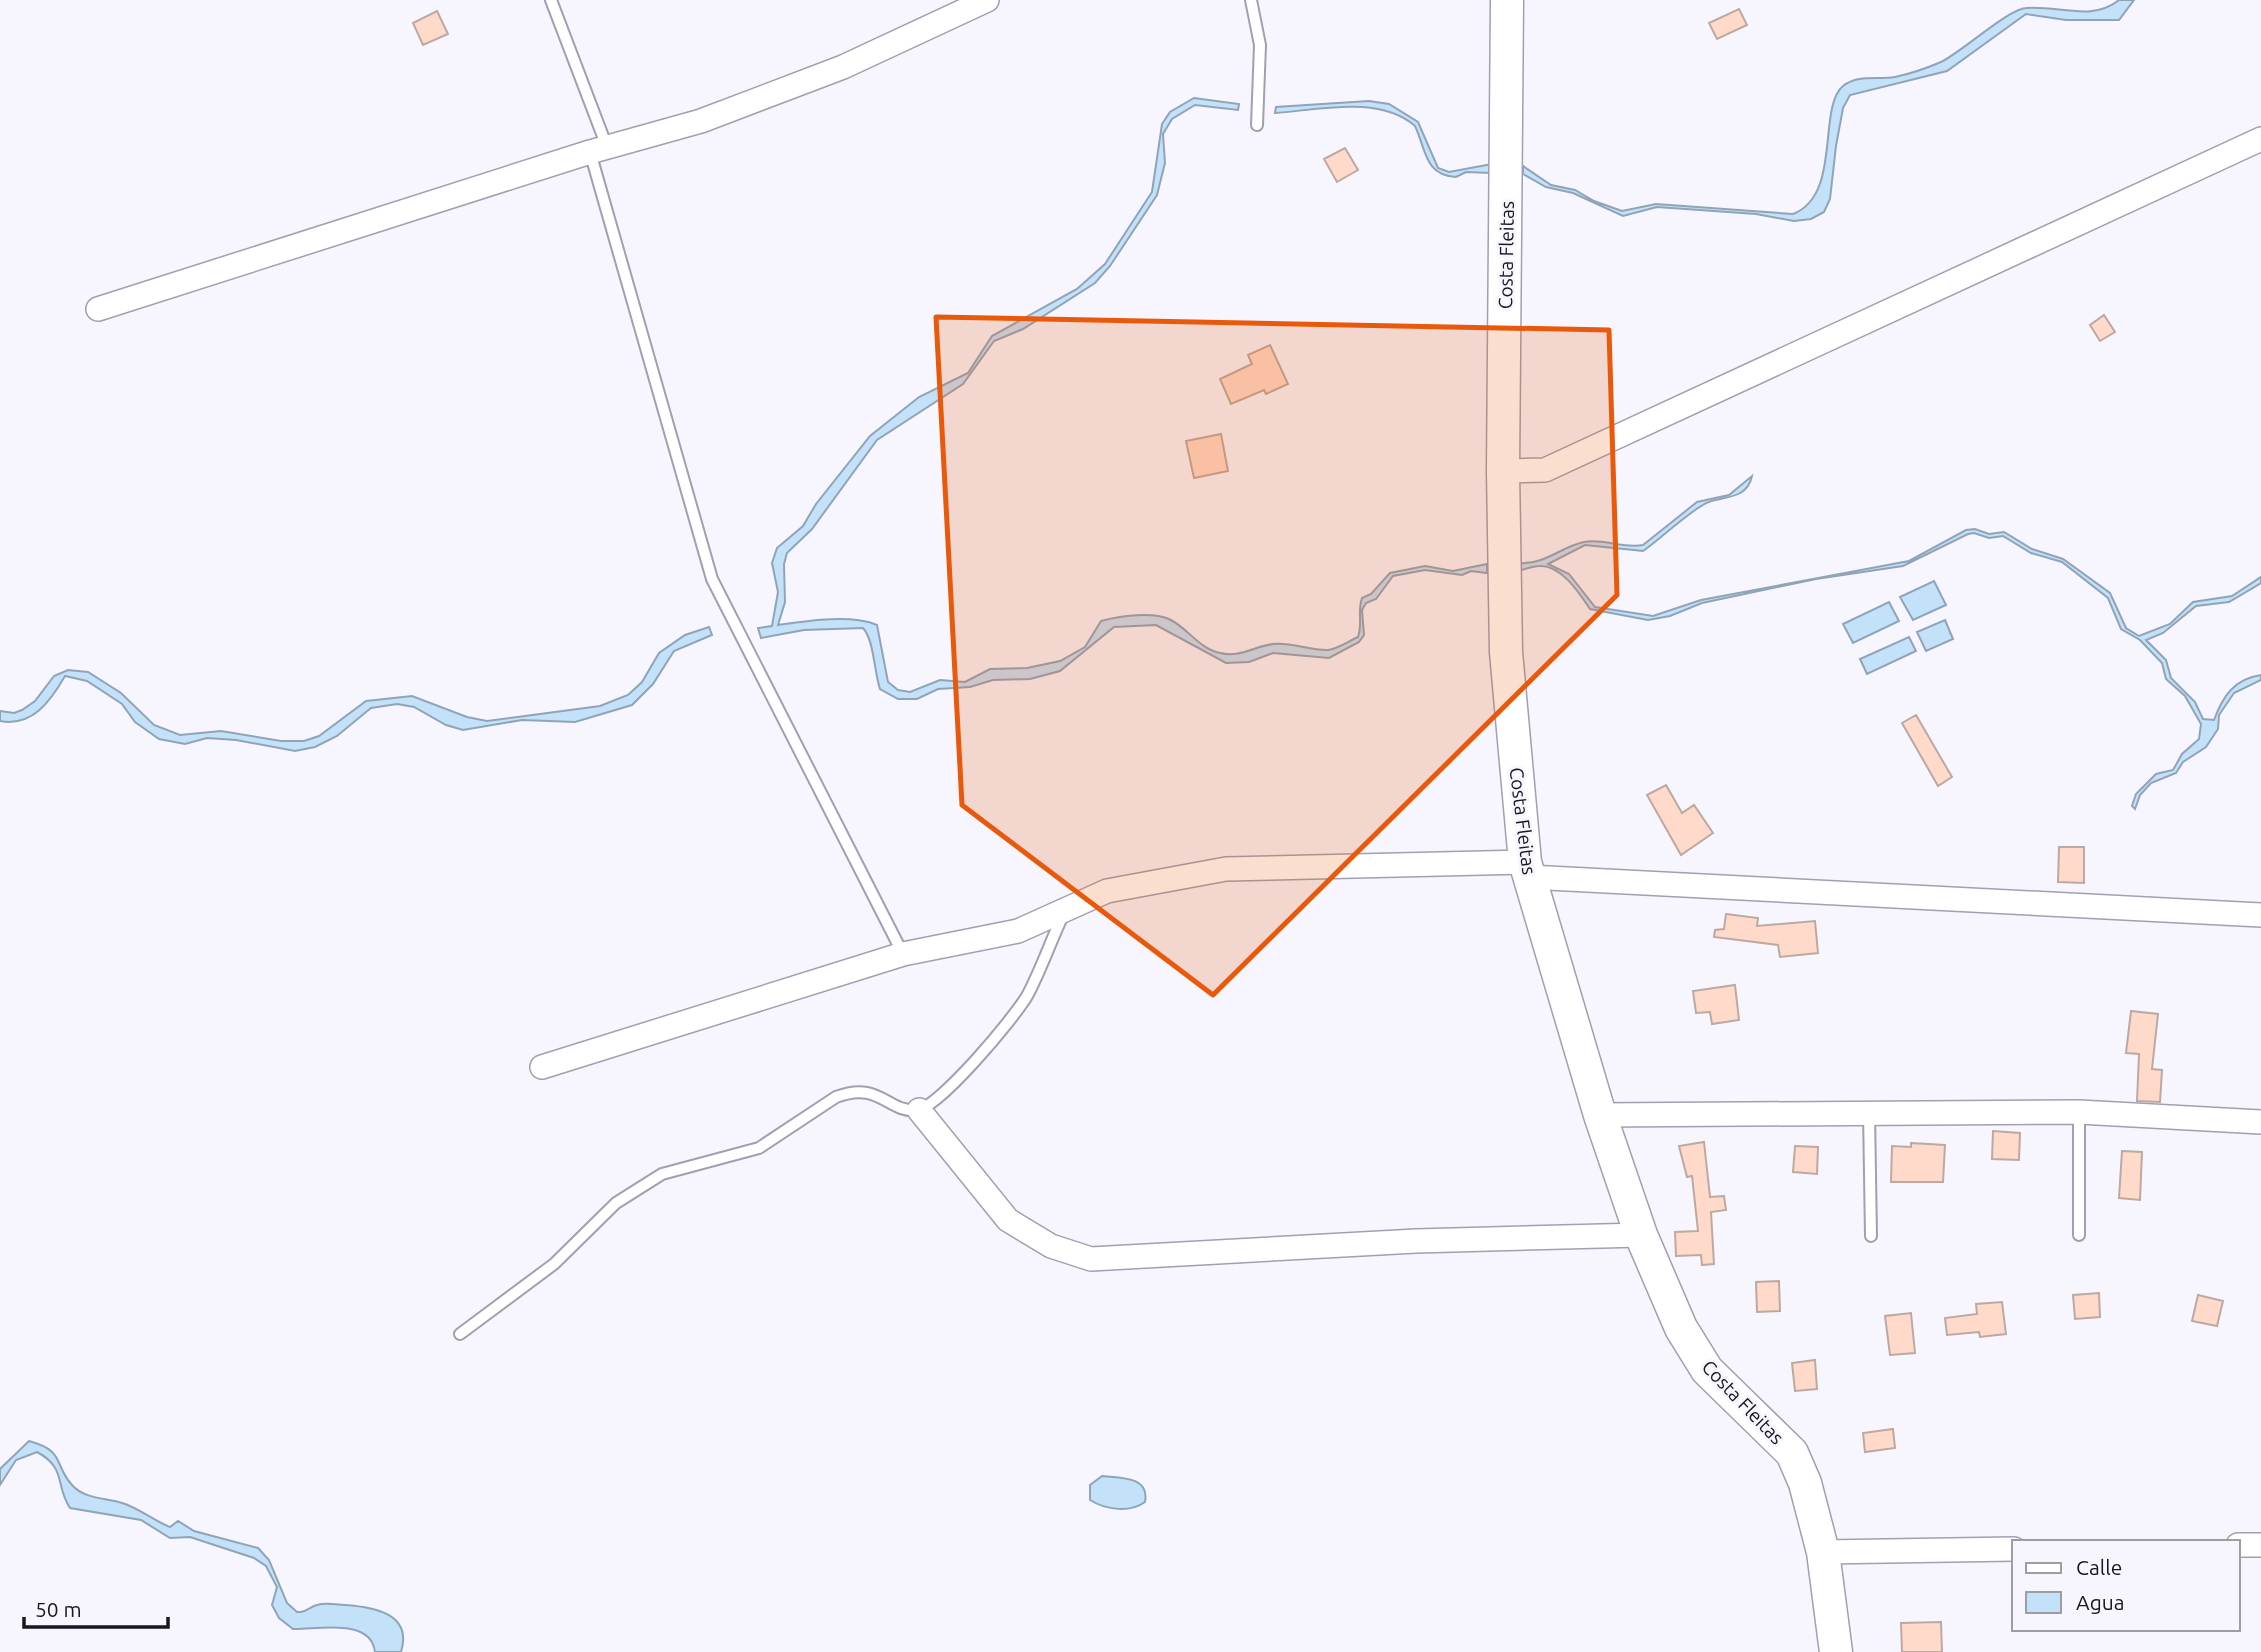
<svg xmlns="http://www.w3.org/2000/svg" width="2261" height="1652" font-family="Ubuntu,sans-serif">
<rect width="100%" height="100%" fill="#f7f6fe"/>
<path fill="#c4e1fa" stroke="#90a4b8" stroke-width="2" d="M2119,0h15l-15,20h-53l-40,-6 -79,57 -97,24 -7,13 -7,38 -6,53 -6,13 -13,7 -17,2 -38,-7 -99,-7 -34,9 -50,-23 -27,-6 -23,-13v-8l28,19 24,5 19,11 28,10 34,-7 137,10c49,-19 24,-106 50,-128 15,-12 35,-6 52,-9 14,-3 32,-9 46,-15 21,-10 67,-53 85,-54 32,-3 66,14 93,-8z
M1194,98l45,6 -1,6 -43,-5 -23,14 -9,15 2,29 -8,32 -47,71 -15,17 -72,46 -29,12 -31,43 -86,56 -65,89 -25,24 -3,11 1,38 -7,23c28,-4 73,-11 99,0l11,57 10,8 12,2 30,-12 25,2 25,-13 37,-1 33,-7 25,-14 16,-26c18,-5 53,-10 70,-1 17,9 29,29 49,33 20,5 35,-7 53,-9 18,-2 39,7 55,6 9,-1 21,-9 30,-13 5,-14 -1,-25 4,-39l9,-4 19,-21 35,-7 28,5 34,-7v9l-16,-2 -9,4 -37,-5 -32,6 -17,23 -10,4 -4,7 2,25 -5,7 -30,16 -56,-5 -24,9 -23,1 -70,-38 -42,2 -54,44 -30,8 -37,1 -23,7 -32,2 -21,10h-19l-18,-10c-6,-18 -6,-49 -17,-61l-59,2 -43,8 -3,-10 14,-2 6,-34 -6,-29 5,-15 26,-22 13,-22 54,-68 49,-39 49,-24 24,-37 85,-47 28,-25 47,-72 10,-68 8,-12z
M1369,101l20,3 29,18 20,46 11,4 43,-8 -1,9 -25,-1 -10,5c-32,-2 -30,-28 -41,-51 -36,-31 -96,-16 -140,-13l1,-6z
M1752,476c-5,23 -26,20 -43,26 -14,4 -51,39 -66,49l-58,-6 -37,19 21,10 26,33 58,9 48,-16 208,-39 57,-31 9,-1 14,5 15,-2 28,17 31,10 47,34 16,35 13,8 31,-12 23,-22 39,-6 29,-19v6l-32,19 -33,4 -33,27 -17,7 20,20 5,18 24,24 8,17 11,1c9,-24 20,-41 47,-45v5l-27,13 -15,22 -1,14 -12,18 -23,15 -7,11 -25,10 -11,12 -5,14 -3,-3 4,-12 20,-20 17,-4 9,-16 17,-15 2,-15 -16,-28 -19,-17 -4,-16 -22,-23 -19,-11 -13,-31 -46,-36 -31,-9 -28,-17 -14,2 -15,-5 -6,1 -65,32 -87,13 -114,24 -32,13 -22,4 -58,-11c-10,-15 -29,-45 -51,-43 -7,0 -15,4 -22,5v-8c29,2 43,-16 67,-21 19,-4 40,7 59,3l54,-43 32,-7z
M1934,581l12,24 -33,15 -13,-23z
M1889,602l10,19 -46,22 -10,-19z
M1945,620l8,19 -27,12 -9,-19z
M709,627l3,8 -38,16 -21,33 -21,21 -57,17 -53,-2 -59,10 -17,-5 -32,-18 -17,-3 -26,4 -34,28 -22,11 -20,4 -59,-11 -29,-2 -22,6 -26,-5 -24,-17 -13,-18 -35,-23 -22,-5c-15,26 -33,51 -65,45v-10l14,2 8,-3 13,-9 19,-25 14,-6 20,2 33,21 33,32 26,10 41,-4 60,10h23l15,-5 47,-35 46,-5 55,21 20,4 113,-15 28,-11 14,-13 17,-29 26,-18z
M1909,637l7,14 -49,23 -7,-15z
M29,1441c37,10 24,23 43,44 12,14 34,13 50,18 17,5 32,18 48,24l8,-6 16,10 64,17 11,12 18,43 10,9c9,1 12,-5 20,-7 9,-3 19,0 28,0 28,2 68,8 56,47h-26c-4,-35 -58,-22 -82,-23l-14,-11 -7,-13 5,-18 -11,-21 -12,-8 -64,-21 -20,1 -29,-18 -71,-12c-15,-22 -3,-40 -33,-56l-21,8 -16,25v-16z
M1102,1476c18,2 48,0 43,26 -15,11 -39,8 -55,-2v-15z"/>
<path fill="#ffdaca" stroke="#bca9a1" stroke-width="2" d="M1739,9l8,16 -30,14 -8,-16z
M437,11l11,23 -25,11 -10,-22z
M1345,148l13,22 -21,12 -13,-23z
M2104,315l11,17 -15,9 -10,-16z
M1270,345l18,39 -22,10 -2,-4 -33,14 -11,-25 32,-15 -4,-9z
M1221,434l7,37 -34,7 -8,-37z
M1916,715l36,62 -14,9 -36,-63z
M1666,785l16,28 12,-8 19,28 -32,22 -34,-60z
M2059,847h25v36l-26,-1z
M1726,914l32,4 -1,8 58,-5 3,32 -38,4 -2,-12 -64,-8 1,-7 9,-1z
M1735,985l4,35 -27,4 -2,-12 -14,1 -3,-22z
M2131,1011l27,3 -6,55 10,1 -2,32 -23,-1 2,-47 -13,-1z
M1993,1131l27,2 -1,27 -27,-1z
M1704,1142l6,55 14,-1 2,14 -15,2 3,52 -12,1 -1,-10 -25,1 -1,-24 23,-1 -6,-55 -5,1 -8,-31z
M1911,1143l34,2 -2,37h-52l1,-36 19,1z
M1795,1146l23,1 -1,27 -24,-2z
M2122,1151l20,1 -2,48 -21,-2z
M1779,1281l1,30 -23,1 -1,-30z
M2099,1293l1,24 -25,2 -2,-24z
M2198,1295l25,6 -6,25 -25,-5z
M2002,1302l4,32 -26,3 -1,-5 -32,3 -2,-17 32,-4 -1,-10z
M1911,1313l4,40 -25,2 -5,-39z
M1815,1360l2,29 -22,2 -3,-28z
M1893,1429l2,19 -30,4 -2,-19z
M1941,1622l1,30h-40l-1,-29z"/>
<g fill="none" stroke-linecap="round" stroke-linejoin="round">
<g stroke="#a19fb1" stroke-width="14">
<path id="service" d="M551,0l56,147
M1251,0l9,45 -3,80
M590,152l122,427 191,375
M1869,1112l2,124
M2079,1235v-123
M460,1334l94,-70 62,-61 46,-29 97,-26 77,-51c44,-17 51,16 81,13 22,-2 97,-92 110,-114 14,-26 24,-56 37,-83"/>
</g>
<g stroke="#a19fb1" stroke-width="26">
<path id="minor" d="M98,309l492,-157 111,-31 142,-54 144,-67
M1503,471l42,-1 716,-331
M1529,877l732,38
M542,1067l361,-113 115,-23 89,-40 119,-22 299,-7
M919,1110l89,110 43,26 40,13 325,-18 225,-6
M1600,1115l479,-3 182,10
M2238,1545h23
M1823,1552l191,-3"/>
</g>
<g stroke="#a19fb1" stroke-width="35">
<path id="secondary" d="M1507,0l-4,471 3,181 19,210 75,253 41,120 40,93 26,42 85,83 13,30 18,69 13,100"/>
</g>
<use href="#service" stroke="#fff" stroke-width="10"/>
<use href="#minor" stroke="#fff" stroke-width="23"/>
<use href="#secondary" stroke="#fff" stroke-width="32"/>
</g>
<path fill="#e8590c" fill-opacity="0.2" stroke="#e8590c" stroke-width="5" stroke-linejoin="round" d="M936,317l673,13 8,265 -404,400 -251,-190z"/>
<g text-anchor="middle" dominant-baseline="central" stroke-width="6" stroke-linejoin="round" paint-order="stroke">
<g font-size="19" fill="#18171e" stroke="#f7f6fe">
<text transform="translate(1506 255) rotate(-89)">Costa Fleitas</text>
<text transform="translate(1523 821) rotate(83)">Costa Fleitas</text>
<text transform="translate(1743 1402) rotate(46)">Costa Fleitas</text>
</g>
</g>
<rect x="2012" y="1540" width="228" height="91" fill="#f7f6fe" stroke="#9e9da4" stroke-width="2"/>
<rect x="2026" y="1563" width="35" height="10" fill="#ffffff" stroke="#9e9da4" stroke-width="2"/>
<text x="2076" y="1575" font-size="21" fill="#18171e">Calle</text>
<rect x="2026" y="1592" width="35" height="21" fill="#c4e1fa" stroke="#9e9da4" stroke-width="2"/>
<text x="2076" y="1610" font-size="21" fill="#18171e">Agua</text>
<path d="M24 1617v10h144v-10" fill="none" stroke="#18171e" stroke-width="3.5"/>
<text x="35" y="1617" font-size="21" fill="#18171e" stroke="#f7f6fe" stroke-width="5" paint-order="stroke">50 m</text>
</svg>
